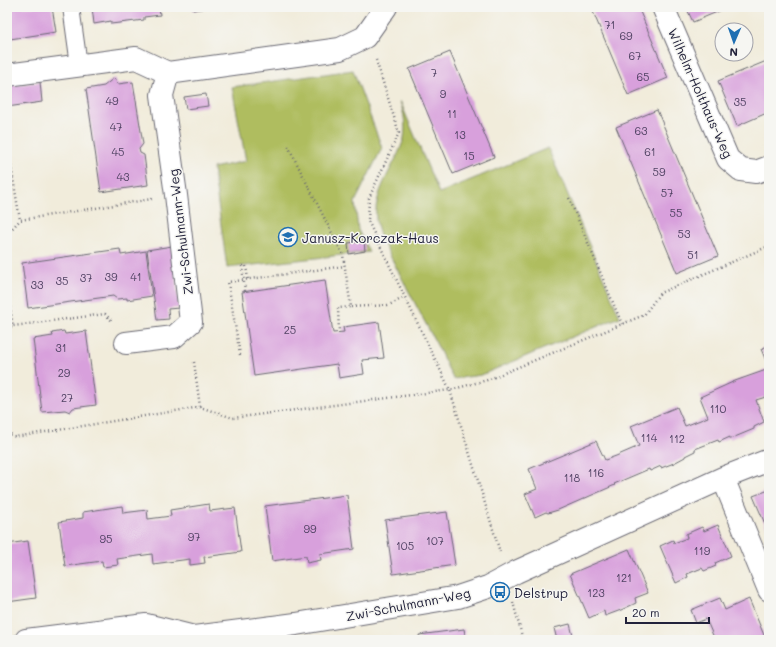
<svg xmlns="http://www.w3.org/2000/svg" width="776" height="647" font-family="Mali,sans-serif">
<rect width="100%" height="100%" fill="#f6f6f2"/>
<filter id="ink" filterUnits="userSpaceOnUse"><feTurbulence type="fractalNoise" baseFrequency=".025" numOctaves="2"/><feDisplacementMap in="SourceGraphic" scale="8" xChannelSelector="R" yChannelSelector="G"/><feConvolveMatrix kernelMatrix="1 2 1 2 8 2 1 2 1" color-interpolation-filters="sRGB"/></filter>
<filter id="wash" filterUnits="userSpaceOnUse"><feTurbulence type="fractalNoise" baseFrequency=".012" numOctaves="4" result="noise"/><feDisplacementMap in="SourceGraphic" scale="16" xChannelSelector="R" yChannelSelector="G"/><feGaussianBlur stdDeviation="0.9" result="paint"/><feColorMatrix in="noise" values="0 0 0 0 0 0 0 0 0 0 0 0 0 0 0 0 0 1.4 0 .05"/><feComposite in="paint" operator="in"/></filter>
<g filter="url(#wash)">
<rect width="100%" height="100%" fill="#f1ecdb"/>
<path fill="#afbd5f" stroke="#68704d" d="M353,70l29,78 -27,54 3,28 11,22 -142,16 -14,-100 33,-7 -14,-74z
M400,101l39,92 109,-45 72,169 -139,58 -28,4 -14,-30 -54,-103c-4,-9 -8,-17 -9,-27 -2,-22 10,-41 20,-61 3,-6 6,-13 8,-20 2,-13 0,-25 -4,-37z"/>
<g id="blocks">
<path fill="#d8a0dc" d="M7,7h45l4,25 -46,7 -3,-19z
M92,7h67l1,8 -16,2v3l-33,4v-3l-17,3z
M193,7h14v1l-14,2z
M591,7h47l30,71 -40,17z
M686,7h43l-36,15z
M450,52l44,105 -41,17 -44,-105z
M769,60v52l-32,14 -19,-45z
M114,78l4,6 15,-2 10,62 -4,5 1,4 4,2 4,30 -47,7 -15,-103 18,-3z
M40,82l2,20 -35,5v-21z
M206,94l2,12 -22,3 -2,-12z
M657,110l61,146 -41,17 -61,-146z
M364,241l1,10 -16,3 -1,-11z
M172,246l7,62 -11,1 1,10 -12,1 -10,-70z
M120,249l1,6 25,-4 6,45 -25,4v-2l-10,1 -4,-3 -85,12 -6,-45z
M325,280l8,53 11,-1 -1,-5 36,-5 5,36 -22,2 2,14 -25,4 -2,-14 -83,12 -12,-84z
M64,331l1,3 21,-3 10,74 -23,3 -3,4 -5,-2 -23,2 -9,-73 20,-3 -1,-3z
M769,345v23l-8,-19z
M769,369v27l-13,4 8,22 -10,5v2l-24,10v-2l-11,5 -1,-2 -23,9v2l-10,5v1l-11,6 -13,5v-2l-11,5 -1,-2 -35,15 1,1 -57,25 -10,3 -2,-1 -11,5 -10,-23 12,-5 -8,-20 67,-28 9,19 11,-4 23,-10 -8,-20 46,-19 8,19 23,-9 -8,-20 35,-16z
M769,490v43l-16,-37z
M347,495l7,54 -34,5 1,6 -14,3 -1,-7 -34,5 -7,-55z
M209,504l1,7 25,-3 6,44 -37,5 1,6 -15,2v-6l-37,5 -1,-10 -35,5 1,6 -15,2 -1,-6 -37,5 -6,-44 24,-4v-6l39,-6 1,7 24,-3 1,9 23,-3 -1,-6z
M447,512l8,53 -62,9 -8,-54z
M718,525l13,31 -16,7 1,3 -12,5 -2,-3 -15,6 1,3 -12,6 -16,-37 13,-6 1,3 13,-5 -1,-4 16,-7 2,4z
M28,541l8,57 -29,4v-58z
M629,549l19,44 -13,5 1,5 -15,7 -16,6 -1,-5 -15,7 -19,-44z
M720,598l5,12 24,-11 17,41h-51l-9,-21 -10,4 -5,-13z
M570,624l4,16h-17l-3,-12z
M464,629l2,11h-46l-1,-5z
M388,637v3h-15v-1z"/>
</g>
</g>
<g filter="url(#ink)">
<use href="#blocks" fill-opacity="0" stroke="#6a6973" stroke-width="1"/>
<g fill="none" stroke-linecap="round" stroke-linejoin="round">
<g stroke="#6a6973" stroke-width="18">
<path id="service" d="M71,7l8,58"/>
</g>
<g stroke="#6a6973" stroke-width="24">
<path id="minor" d="M663,7l65,152 13,11 15,2 13,-5
M7,75l129,-17 32,15 172,-24 25,-12 21,-30
M126,343l48,-6 17,-15 -15,-127 -14,-100 6,-22
M723,478l46,112
M26,640l120,-15 48,12 102,-13 162,-27 30,-10 28,-15 207,-94 46,-18"/>
</g>
<path stroke="#6a6973" stroke-width="2.5" stroke-dasharray="1 3" stroke-linecap="butt" d="M376,60l23,73 -30,65 -1,23 82,169 50,162
M7,142l13,78 132,-21
M288,146l55,109 8,52 -13,1 1,24
M569,198l53,126
M7,234l13,-14
M242,266h4l2,13
M7,287l6,39 92,-12 8,8
M351,307l38,-2 16,-8
M7,327l6,-1
M240,355l-12,-73 117,-16
M194,362l6,45
M7,432l8,5 185,-30 33,11 217,-28 37,-10 157,-65 16,-22 109,-47
M513,602l10,38"/>
<use href="#service" stroke="#fff" stroke-width="16"/>
<use href="#minor" stroke="#fff" stroke-width="22"/>
<path stroke="#6a6973" stroke-width="2.5" stroke-dasharray="1 3" stroke-linecap="butt" d="M242,266l3,25"/>
</g>
</g>
<defs>
<g id="school-ring" transform="scale(1)"><circle r="9.5" fill="#f6f6f2" stroke="#1f6fb2" stroke-width="1.5"/><path d="M0-5L7-2L0 1L-7-2ZM-4 1L0 2.5L4 1V4Q0 6-4 4Z" fill="#1f6fb2"/></g>
<g id="bus-ring" transform="scale(1)"><circle r="9.5" fill="#f6f6f2" stroke="#1f6fb2" stroke-width="1.5"/><path d="M-5-6H5V4H4V6H2V4H-2V6H-4V4H-5ZM-3.5-4V0h7V-4ZM-3.5 1.2v1.5H-2V1.2ZM2 1.2v1.5H3.5V1.2Z" fill="#1f6fb2"/></g>
</defs>
<g fill-rule="evenodd">
<use href="#school-ring" x="288" y="237"/>
<use href="#bus-ring" x="500" y="592"/>
</g>
<g text-anchor="middle" dominant-baseline="central" stroke-width="3" stroke-linejoin="round" paint-order="stroke">
<g font-size="11" fill="#504263">
<text x="610" y="24">71</text>
<text x="626" y="35">69</text>
<text x="635" y="55">67</text>
<text x="434" y="72">7</text>
<text x="643" y="76">65</text>
<text x="443" y="93">9</text>
<text x="112" y="100">49</text>
<text x="740" y="101">35</text>
<text x="452" y="113">11</text>
<text x="116" y="126">47</text>
<text x="641" y="130">63</text>
<text x="460" y="134">13</text>
<text x="118" y="151">45</text>
<text x="650" y="151">61</text>
<text x="469" y="155">15</text>
<text x="659" y="171">59</text>
<text x="123" y="176">43</text>
<text x="667" y="192">57</text>
<text x="676" y="212">55</text>
<text x="684" y="233">53</text>
<text x="693" y="254">51</text>
<text x="111" y="276">39</text>
<text x="136" y="276">41</text>
<text x="86" y="277">37</text>
<text x="62" y="280">35</text>
<text x="37" y="284">33</text>
<text x="290" y="329">25</text>
<text x="61" y="347">31</text>
<text x="64" y="372">29</text>
<text x="67" y="397">27</text>
<text x="718" y="408">110</text>
<text x="649" y="437">114</text>
<text x="677" y="438">112</text>
<text x="596" y="472">116</text>
<text x="572" y="477">118</text>
<text x="310" y="528">99</text>
<text x="194" y="536">97</text>
<text x="106" y="538">95</text>
<text x="435" y="540">107</text>
<text x="405" y="545">105</text>
<text x="702" y="550">119</text>
<text x="624" y="577">121</text>
<text x="596" y="592">123</text>
</g>
<g font-size="13" fill="#22223b" stroke="#f6f6f2">
<text transform="translate(701 93) rotate(66)">Wilhelm-Holthaus-Weg</text>
<text transform="translate(180 232) rotate(-97)">Zwi-Schulmann-Weg</text>
<text transform="translate(408 604) rotate(-11)">Zwi-Schulmann-Weg</text>
</g>
<g font-size="13" fill="#22223b" stroke="#f6f6f2" text-anchor="start">
<text x="302" y="237">Janusz-Korczak-Haus</text>
<text x="514" y="592">Delstrup</text>
</g>
</g>
<rect width="776" height="647" fill="none" stroke="#f6f6f2" stroke-width="24"/>
<g transform="translate(734 42) rotate(182)"><circle r="19" fill="#f6f6f2" stroke="#a1a1a9"/>
<path d="M0-3L7 15L0 10L-7 15Z" fill="#1f6fb2"/>
<text y="-6" font-size="11" font-weight="bold" text-anchor="middle" fill="#22223b">N</text>
</g>
<path d="M626 617v6h83v-6" fill="none" stroke="#22223b" stroke-width="2"/>
<text x="632" y="617" font-size="12" fill="#22223b" stroke="#f6f6f2" stroke-width="3" paint-order="stroke">20 m</text>
</svg>
